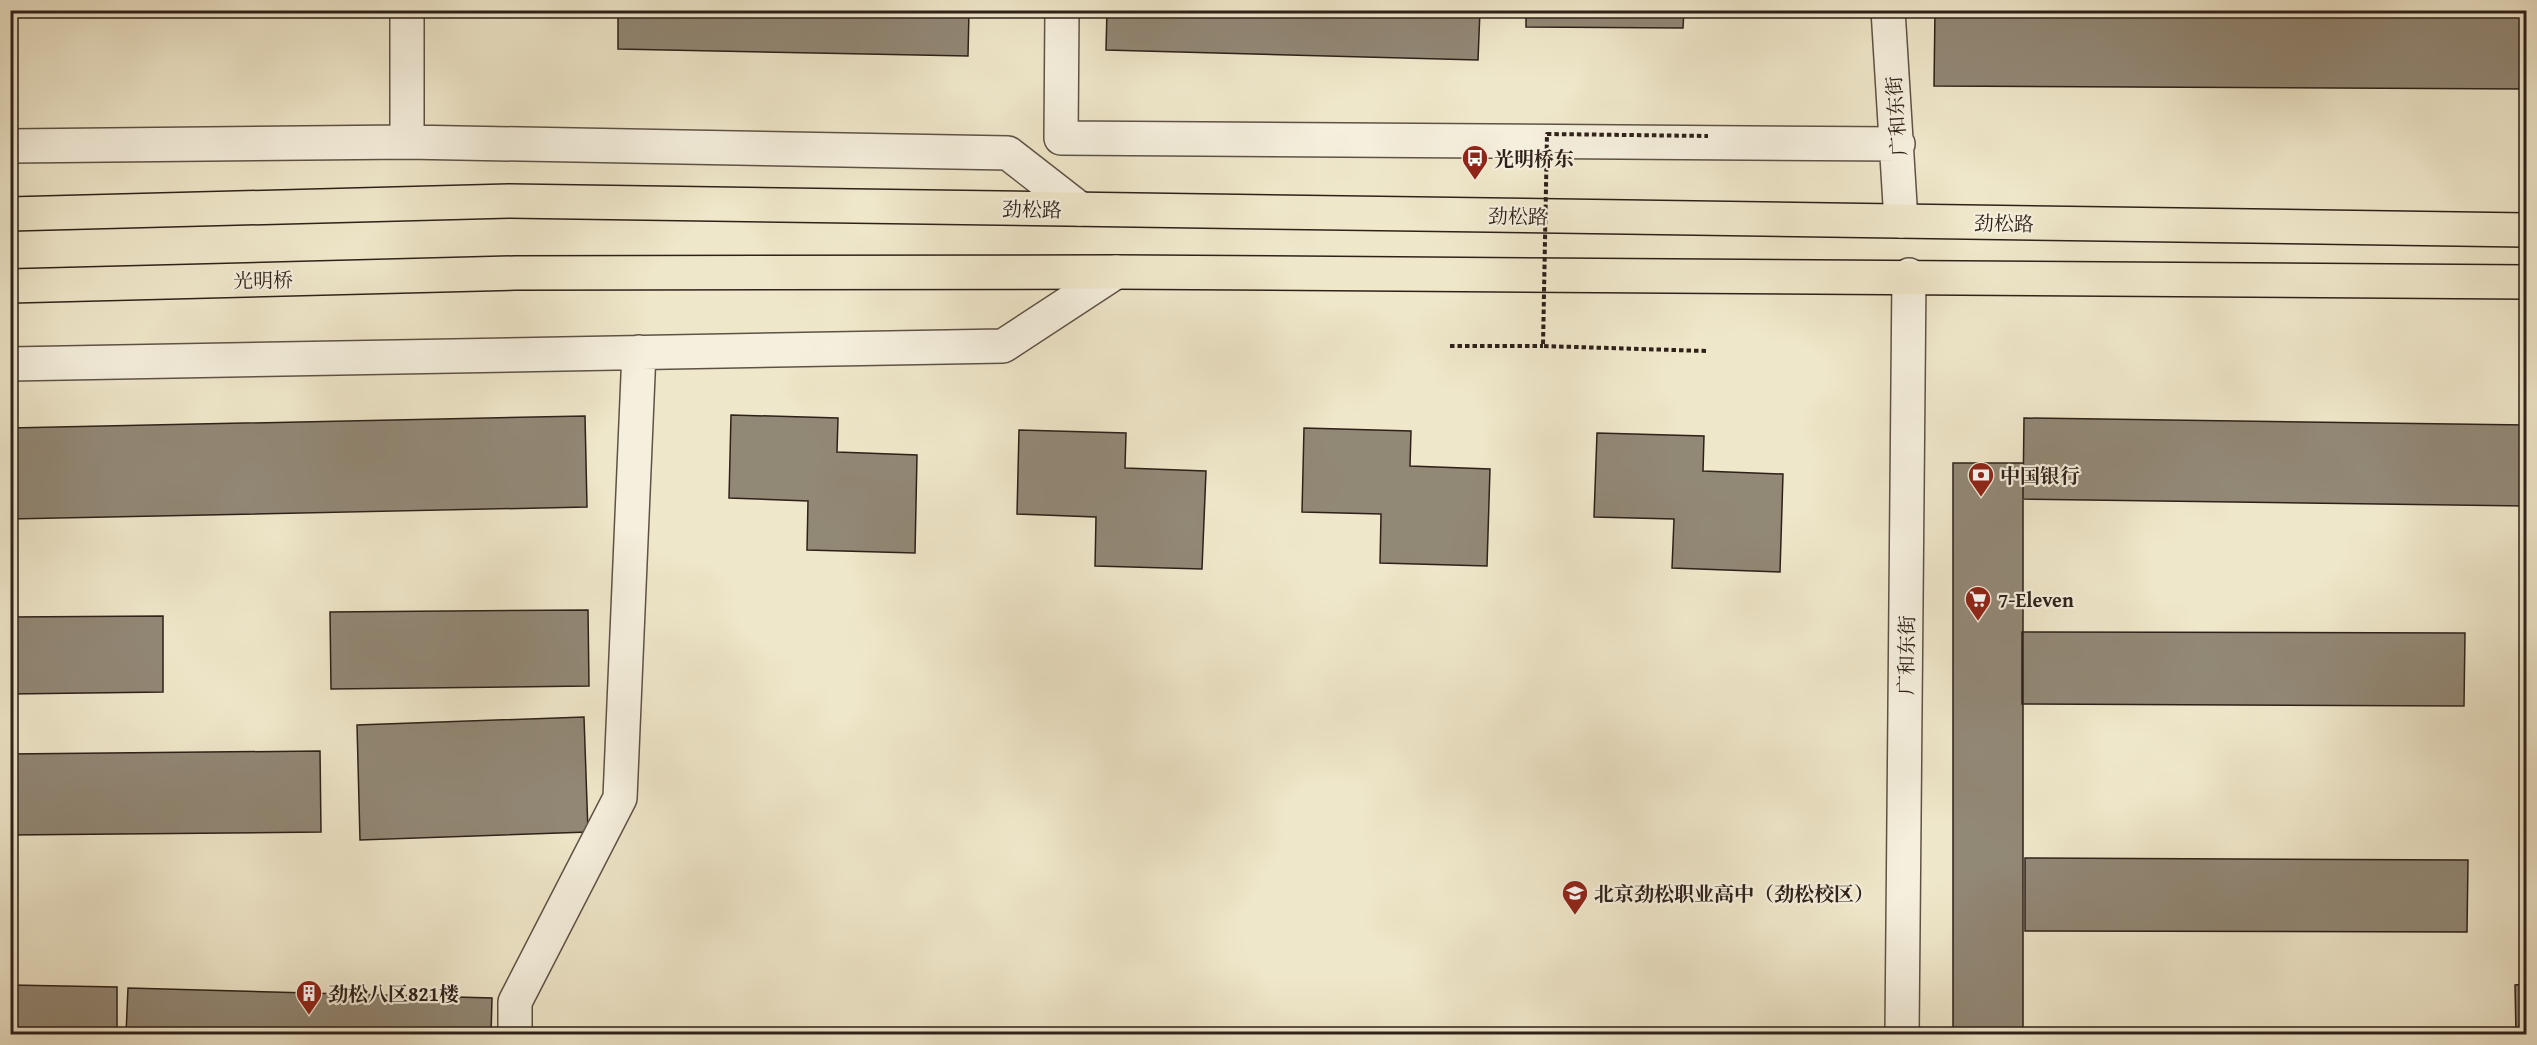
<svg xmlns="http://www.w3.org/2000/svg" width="2537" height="1045" font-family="'Gentium Book Plus','Noto Serif SC',serif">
<rect width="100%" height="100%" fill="#efe7ca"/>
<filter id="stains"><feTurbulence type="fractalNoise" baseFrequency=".00333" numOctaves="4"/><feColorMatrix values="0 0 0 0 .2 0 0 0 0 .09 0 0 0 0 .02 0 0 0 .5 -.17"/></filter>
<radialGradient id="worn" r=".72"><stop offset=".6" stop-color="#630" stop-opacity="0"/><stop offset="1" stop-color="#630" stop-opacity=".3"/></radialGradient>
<path fill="#928876" stroke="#2e211a" stroke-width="1.5" d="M618,10h351l-1,46 -350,-7z
M1107,10h373l-2,50 -372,-10z
M1526,10h158l-1,18 -157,-1z
M1935,10h591v79l-592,-3z
M731,415l107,3 -1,34 80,3 -2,98 -108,-3 1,-49 -79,-3z
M585,416l2,91 -577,12v-91z
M2024,418l502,7v81l-503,-7z
M1304,428l107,3 -1,35 80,3 -3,97 -107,-3 1,-49 -79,-2z
M1019,430l107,3 -1,35 81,3 -4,98 -107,-3 1,-49 -79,-3z
M1597,433l107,3 -1,35 80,3 -3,98 -108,-4 2,-49 -80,-2z
M1953,463h70v571h-70z
M588,610l1,76 -258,3 -1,-77z
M163,616v76l-153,2v-77z
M2022,632l443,1 -1,73 -442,-2z
M584,717l4,115 -228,8 -3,-115z
M320,751l1,81 -311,3v-81z
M2025,858l443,2 -1,72 -442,-1z
M2526,984v50h-10l-1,-49z
M10,985l107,2v47h-107z
M128,988l364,10 -1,36h-365z"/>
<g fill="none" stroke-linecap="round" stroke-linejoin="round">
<g stroke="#5e5246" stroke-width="36">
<path id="minor" d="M407,10v132
M1062,10l-1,128 837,6
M1888,10l13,211
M10,146l397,-4 601,11 72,56
M10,364l993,-18 113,-74
M515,1034v-32l105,-204 19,-446
M1902,1034l7,-759"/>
</g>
<g stroke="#2e211a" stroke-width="36">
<path id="major" d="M10,214l499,-13 2017,29
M10,286l505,-13 601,-1 1410,10"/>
</g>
<path stroke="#2e211a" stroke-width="4" stroke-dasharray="4.5 3" stroke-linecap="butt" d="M1450,346h93"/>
<use href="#minor" stroke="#f5efdd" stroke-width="33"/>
<use href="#major" stroke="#efe7ca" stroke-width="33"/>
<path stroke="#2e211a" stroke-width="4" stroke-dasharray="4.5 3" stroke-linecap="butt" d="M1706,351l-163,-5 4,-212 161,2"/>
</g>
<defs>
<g id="bus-pin" transform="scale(1.35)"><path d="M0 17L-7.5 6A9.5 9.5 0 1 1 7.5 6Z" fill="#8f2418" stroke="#f5efdd"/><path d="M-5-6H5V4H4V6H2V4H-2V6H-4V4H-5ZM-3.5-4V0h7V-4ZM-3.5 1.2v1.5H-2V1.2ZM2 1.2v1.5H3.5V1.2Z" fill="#fff"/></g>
<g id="bank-pin" transform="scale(1.35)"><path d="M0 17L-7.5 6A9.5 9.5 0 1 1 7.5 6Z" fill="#8f2418" stroke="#f5efdd"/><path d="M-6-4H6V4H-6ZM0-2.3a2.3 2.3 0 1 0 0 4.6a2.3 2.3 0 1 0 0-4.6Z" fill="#fff"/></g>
<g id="supermarket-pin" transform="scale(1.35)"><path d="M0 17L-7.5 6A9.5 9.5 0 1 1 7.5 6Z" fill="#8f2418" stroke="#f5efdd"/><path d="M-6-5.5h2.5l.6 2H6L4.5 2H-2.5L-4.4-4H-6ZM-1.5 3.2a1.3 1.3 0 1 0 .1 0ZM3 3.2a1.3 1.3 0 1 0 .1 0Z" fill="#fff"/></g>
<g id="school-pin" transform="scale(1.35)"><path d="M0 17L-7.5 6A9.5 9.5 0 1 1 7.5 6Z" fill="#8f2418" stroke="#f5efdd"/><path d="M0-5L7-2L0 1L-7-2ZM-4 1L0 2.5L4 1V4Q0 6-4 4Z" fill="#fff"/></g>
<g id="building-pin" transform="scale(1.35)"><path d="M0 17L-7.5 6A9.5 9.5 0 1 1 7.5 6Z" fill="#8f2418" stroke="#f5efdd"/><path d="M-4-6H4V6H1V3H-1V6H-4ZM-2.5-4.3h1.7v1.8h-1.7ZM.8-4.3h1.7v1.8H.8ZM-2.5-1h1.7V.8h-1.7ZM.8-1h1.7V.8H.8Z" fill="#fff"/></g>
</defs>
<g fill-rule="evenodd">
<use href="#bus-pin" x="1475" y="158"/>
<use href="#bank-pin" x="1981" y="475"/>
<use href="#supermarket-pin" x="1978" y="599"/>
<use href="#school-pin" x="1575" y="893"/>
<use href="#building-pin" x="309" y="993"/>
</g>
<g text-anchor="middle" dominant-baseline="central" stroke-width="4.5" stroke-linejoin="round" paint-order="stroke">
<g font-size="20" fill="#2e211a" stroke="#f5efdd">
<text transform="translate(1896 116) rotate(-94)">广和东街</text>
<text transform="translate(1032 209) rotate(1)">劲松路</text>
<text transform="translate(1518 216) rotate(1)">劲松路</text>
<text transform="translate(2004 223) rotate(1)">劲松路</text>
<text transform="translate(263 280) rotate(-1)">光明桥</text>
<text transform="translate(1906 655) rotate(-89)">广和东街</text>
</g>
<g font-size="20" font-weight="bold" fill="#2e211a" stroke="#f5efdd" text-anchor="start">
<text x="1494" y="158">光明桥东</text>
<text x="2000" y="475">中国银行</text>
<text x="1998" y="599">7-Eleven</text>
<text x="1594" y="893">北京劲松职业高中（劲松校区）</text>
<text x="328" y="993">劲松八区821楼</text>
</g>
</g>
<rect width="2537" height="1045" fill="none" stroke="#efe7ca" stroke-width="36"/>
<rect x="12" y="12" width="2513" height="1021" fill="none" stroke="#2e211a" stroke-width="3"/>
<rect x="18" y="18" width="2501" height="1009" fill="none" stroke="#2e211a" stroke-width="1.5"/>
<rect width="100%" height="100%" filter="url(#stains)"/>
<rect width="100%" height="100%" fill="url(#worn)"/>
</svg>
